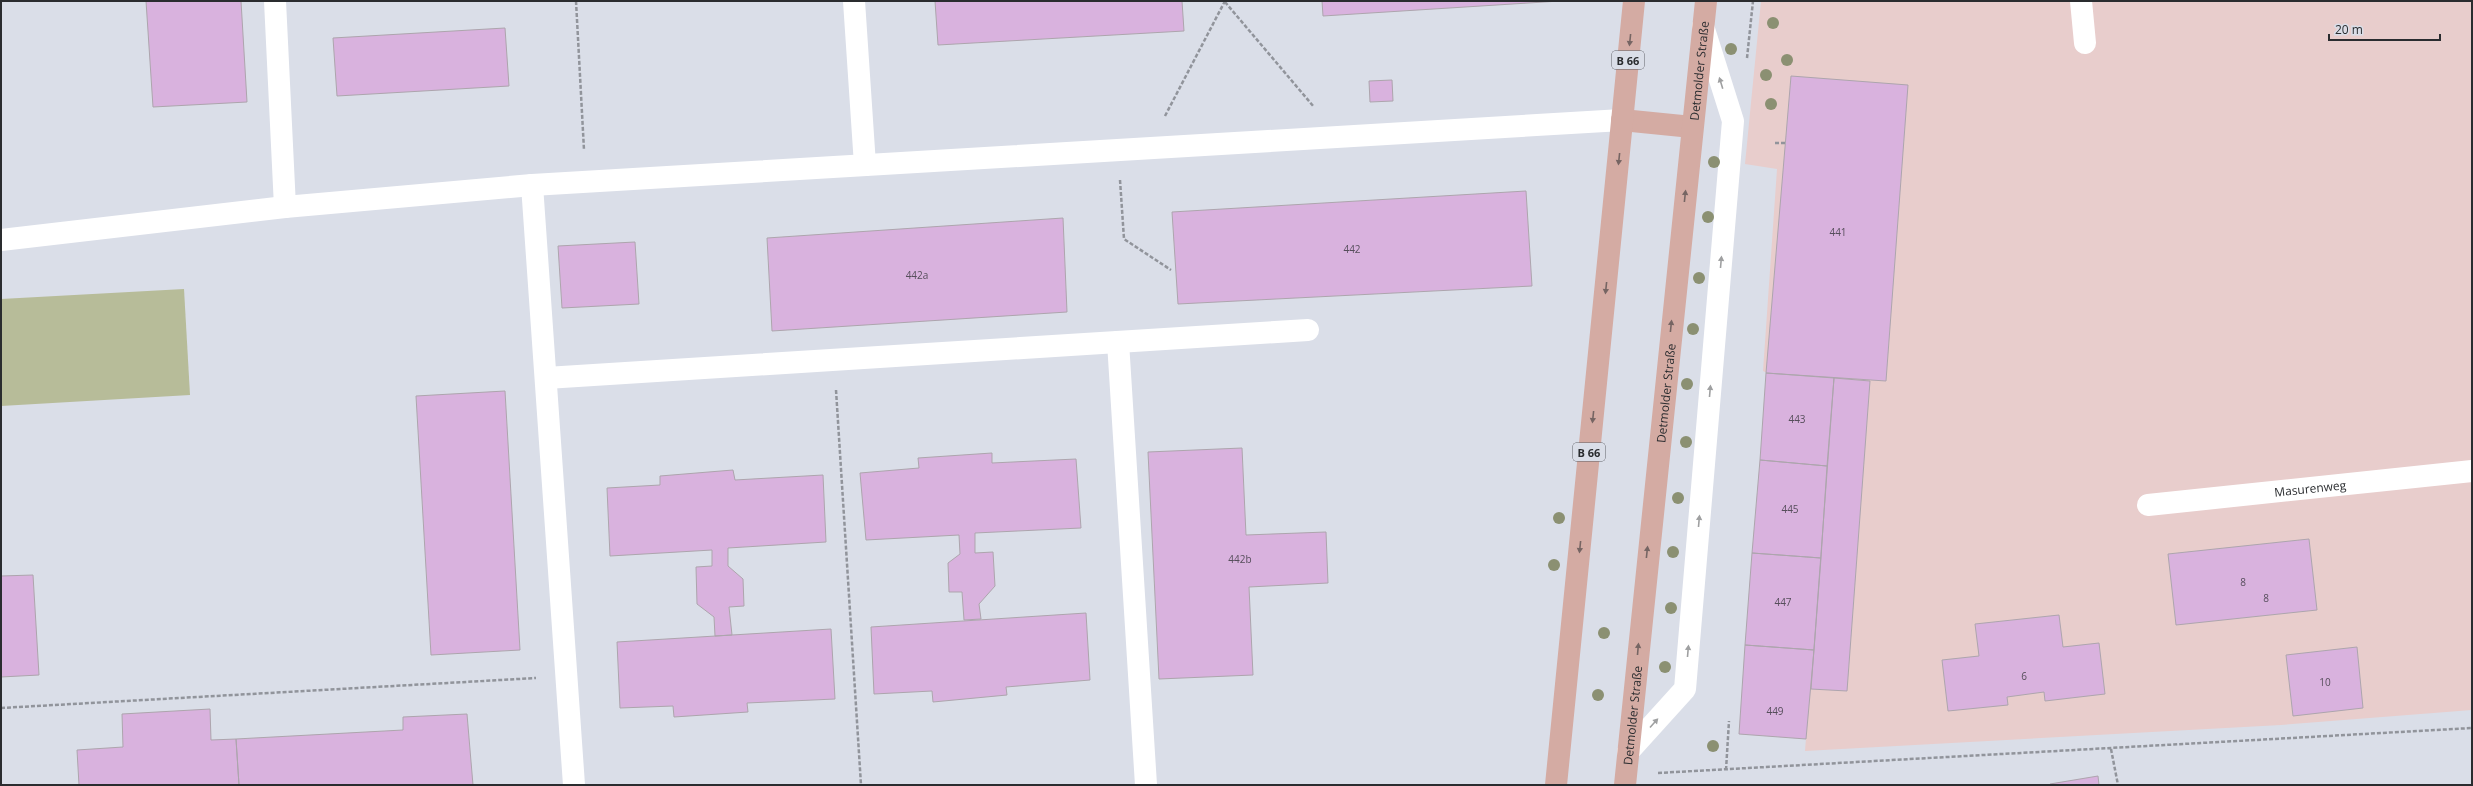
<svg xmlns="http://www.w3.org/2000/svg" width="2473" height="786" font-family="'Open Sans',sans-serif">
<rect width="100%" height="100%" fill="#dadee8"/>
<path fill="#e8cdcc" d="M1761,1h711v709l-191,15 -476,26 29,-373 -67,-5 -4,-2 14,-202 -32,-5z"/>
<path fill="#b7bc99" d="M184,289l6,106 -189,11v-107z"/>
<path fill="#d9b2de" stroke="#ada5ad" d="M146,1h95l6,101 -94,5z
M935,1h247l2,30 -246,14z
M1322,1h238l-237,15z
M505,28l4,58 -172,10 -4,-58z
M1791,76l117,9 -22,296 -120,-8z
M1392,80l1,21 -23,1 -1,-21z
M1526,191l6,95 -354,18 -6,-92z
M1063,218l4,94 -295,19 -5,-93z
M635,242l4,62 -77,4 -4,-62z
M1766,373l68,5 -7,88 -67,-6z
M1834,378l36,3 -23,310 -36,-2z
M505,391l15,259 -89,5 -15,-259z
M1242,448l4,87 80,-3 2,51 -79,4 4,88 -94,4 -11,-227z
M992,453v10l84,-4 5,69 -106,5v20l18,-1 2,34 -16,18 2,15 -17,1 -2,-28h-13l-1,-29 12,-9 -1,-19 -93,5 -6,-67 59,-5 -1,-10z
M1760,460l67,6 -6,92 -69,-5z
M733,470l2,10 88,-5 3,67 -98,6v18l15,13 1,27 -15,1 3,28 -17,1 -1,-19 -17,-13 -1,-37 16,-1v-16l-102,6 -3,-68 53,-3v-9z
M2309,539l8,71 -141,15 -8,-71z
M1752,553l69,5 -7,92 -69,-5z
M33,575l6,100 -38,2v-101z
M1086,613l4,67 -84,7 1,8 -74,7 -1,-11 -58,3 -3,-67z
M2059,615l4,32 36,-4 6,51 -60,7 -1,-9 -37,5 1,8 -60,6 -6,-51 37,-4 -4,-32z
M831,629l4,70 -88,4 1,9 -74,5 -1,-11 -53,2 -3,-66z
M1745,645l69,5 -8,89 -67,-5z
M2357,647l6,61 -70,8 -7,-61z
M210,709l1,31 25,-1 3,46h-160l-2,-35 46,-3 -1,-33z
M467,714l6,71h-234l-3,-46 167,-9v-13z
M2098,776l1,9h-49v-1z"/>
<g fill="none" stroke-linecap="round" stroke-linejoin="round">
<path stroke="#91949b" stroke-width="2.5" stroke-dasharray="4 2" stroke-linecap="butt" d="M576,1l8,149
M1225,2l89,105
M1747,58l6,-57
M1165,116l60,-115
M1775,143h10
M1120,180l4,59 47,31
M836,390l25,395
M1,708l535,-30
M2111,749l7,36
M1726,770l3,-49
M1658,773l814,-45"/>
<g stroke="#fff" stroke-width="22">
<path d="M275,1l10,206"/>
<path d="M854,1l11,164"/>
<path d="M2081,1l4,42"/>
<path d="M532,185l42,600"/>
<path d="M1,240l284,-33 247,-22 1090,-65"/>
<path d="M1118,342l28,443"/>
<path d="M546,378l762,-48"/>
<path id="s1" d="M2148,505l324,-34"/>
<path d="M1628,752l57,-63 48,-568 -30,-95"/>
</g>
<g stroke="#d4aba3" stroke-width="22">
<path d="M1622,120l70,7"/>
<path d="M1556,785l78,-784"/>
<path id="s2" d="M1625,785l81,-784"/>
</g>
</g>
<g fill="#8b9072">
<circle cx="1773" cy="23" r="6"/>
<circle cx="1731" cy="49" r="6"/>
<circle cx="1787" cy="60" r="6"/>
<circle cx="1766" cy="75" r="6"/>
<circle cx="1771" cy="104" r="6"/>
<circle cx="1714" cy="162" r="6"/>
<circle cx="1708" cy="217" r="6"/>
<circle cx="1699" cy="278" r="6"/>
<circle cx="1693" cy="329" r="6"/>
<circle cx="1687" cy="384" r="6"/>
<circle cx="1686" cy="442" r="6"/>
<circle cx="1678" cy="498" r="6"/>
<circle cx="1559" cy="518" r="6"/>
<circle cx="1673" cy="552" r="6"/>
<circle cx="1554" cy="565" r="6"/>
<circle cx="1671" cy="608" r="6"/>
<circle cx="1604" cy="633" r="6"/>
<circle cx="1665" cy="667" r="6"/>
<circle cx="1598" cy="695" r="6"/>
<circle cx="1713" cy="746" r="6"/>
</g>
<defs><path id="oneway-solid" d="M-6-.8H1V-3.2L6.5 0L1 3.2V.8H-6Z"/></defs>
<g fill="#766563">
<use href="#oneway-solid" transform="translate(1630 40) rotate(96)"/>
<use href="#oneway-solid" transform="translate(1619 159) rotate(96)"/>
<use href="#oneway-solid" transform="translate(1685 196) rotate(-84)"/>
<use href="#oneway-solid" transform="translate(1606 288) rotate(96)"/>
<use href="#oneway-solid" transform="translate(1671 326) rotate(-84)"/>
<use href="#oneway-solid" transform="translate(1593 417) rotate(96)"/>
<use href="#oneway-solid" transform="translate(1580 547) rotate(96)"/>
<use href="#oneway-solid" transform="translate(1647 552) rotate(-84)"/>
<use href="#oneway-solid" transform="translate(1638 649) rotate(-85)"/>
</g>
<g fill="#9fa0a1">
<use href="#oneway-solid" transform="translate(1721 83) rotate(-107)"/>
<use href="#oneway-solid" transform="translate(1721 262) rotate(-85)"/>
<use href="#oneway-solid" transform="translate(1710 391) rotate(-85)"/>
<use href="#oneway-solid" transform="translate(1699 521) rotate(-85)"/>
<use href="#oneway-solid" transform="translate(1688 651) rotate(-85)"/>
<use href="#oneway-solid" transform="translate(1654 723) rotate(-48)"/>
</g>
<g text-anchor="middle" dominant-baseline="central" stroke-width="3.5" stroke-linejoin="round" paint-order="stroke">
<g font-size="10" fill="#564e5b">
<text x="1838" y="232">441</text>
<text x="1352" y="249">442</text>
<text x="917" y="275">442a</text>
<text x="1797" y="419">443</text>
<text x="1790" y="509">445</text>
<text x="1240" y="559">442b</text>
<text x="2243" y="582">8</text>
<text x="2266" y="598">8</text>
<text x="1783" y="602">447</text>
<text x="2024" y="676">6</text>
<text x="2325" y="682">10</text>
<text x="1775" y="711">449</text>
</g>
<g fill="#dadee8" stroke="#5f6166" stroke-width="1">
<rect x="1612" y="51" width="32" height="18" rx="3"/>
<rect x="1573" y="443" width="32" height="18" rx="3"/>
</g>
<g font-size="11" font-weight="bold" fill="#2a2c2f">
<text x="1628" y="60">B 66</text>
<text x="1589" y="452">B 66</text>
</g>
<g font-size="12" fill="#2a2c2f" stroke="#dadee8">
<text stroke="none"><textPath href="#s2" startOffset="718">Detmolder Straße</textPath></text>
<text stroke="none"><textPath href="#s2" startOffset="394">Detmolder Straße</textPath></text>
<text stroke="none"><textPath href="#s1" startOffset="163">Masurenweg</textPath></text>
<text stroke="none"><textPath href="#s2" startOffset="70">Detmolder Straße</textPath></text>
</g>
</g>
<rect width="2473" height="786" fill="none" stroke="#2a2c2f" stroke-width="4"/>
<path d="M2329 34v6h111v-6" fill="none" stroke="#2a2c2f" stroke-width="2"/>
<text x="2335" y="34" font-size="12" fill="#2a2c2f" stroke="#dadee8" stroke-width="3" paint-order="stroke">20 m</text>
</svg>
